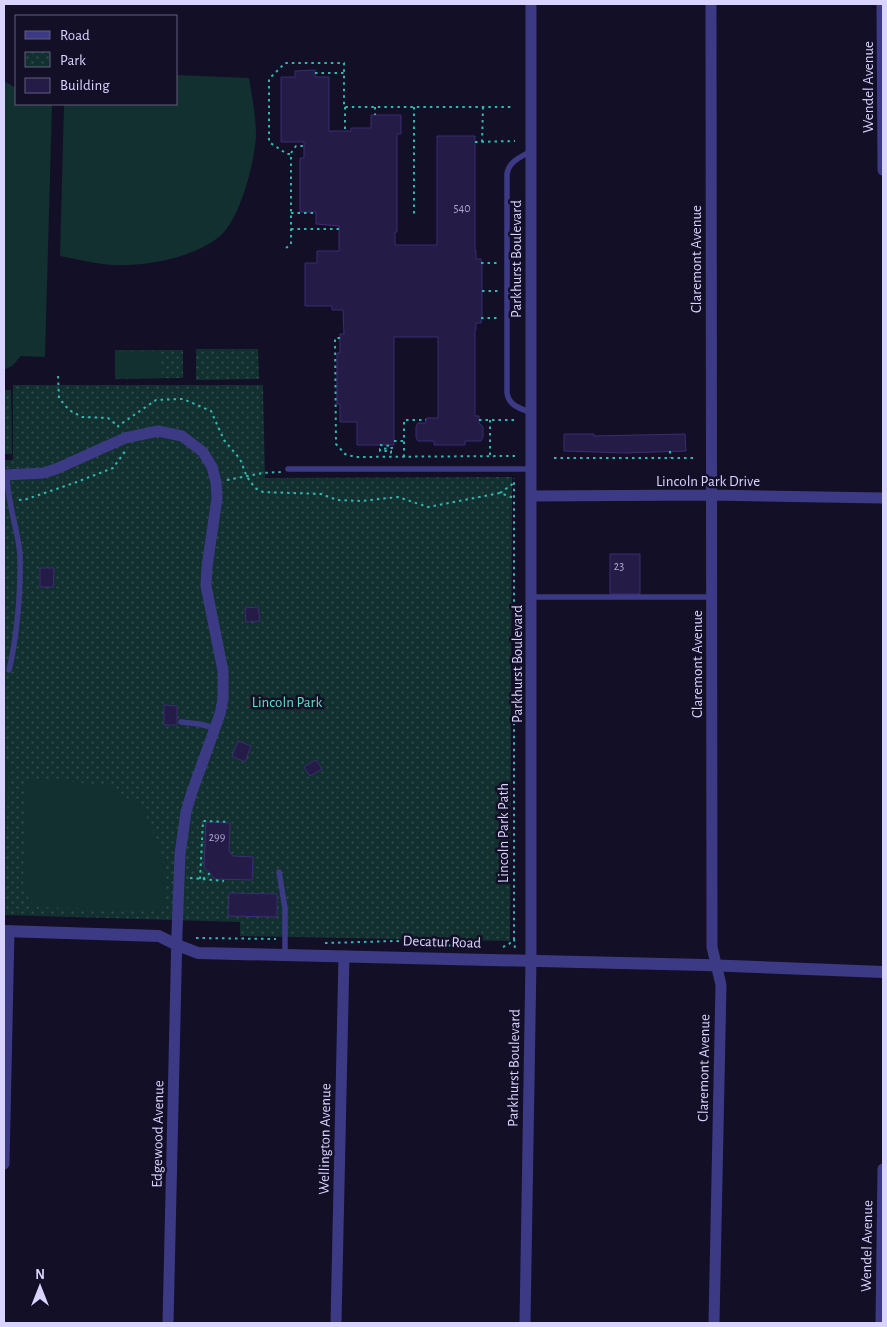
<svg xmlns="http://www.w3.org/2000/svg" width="887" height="1327" font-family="'Alegreya Sans',sans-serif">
<defs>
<pattern id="park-dots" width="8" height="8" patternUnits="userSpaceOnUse" patternTransform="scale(1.25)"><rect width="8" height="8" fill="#12302f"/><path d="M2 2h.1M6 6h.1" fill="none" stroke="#344d4e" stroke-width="1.8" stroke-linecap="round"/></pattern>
</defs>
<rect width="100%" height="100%" fill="#130f26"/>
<path fill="url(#park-dots)" d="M196,349h62l1,30 -63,1z
M115,350h68v28l-68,1z
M13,385h250l2,93 247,-1 -2,464 -270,-5v-14l-236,-7v-455h9z
M4,390h7l1,64h-8z"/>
<path fill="#12302f" d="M176,75l73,3c3,19 7,38 7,57 -1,26 -16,86 -37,102 -29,22 -72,29 -106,28 -18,-1 -36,-6 -53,-9l4,-152h112z
M4,81l12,7v16l36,1 -7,252 -24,-1 -9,10 -8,4z
M116,352h45l1,26h-46z
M4,764h5l-5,131z
M26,779l28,1 54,6 35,22 20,48 2,55 -130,-4 -12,-17z"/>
<path fill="#241b47" stroke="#3b2d73" d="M315,70v7h14v54h22v-3h20v-13h30v19h-4v98h-2v13h42v-109h38v114h1v9h5l1,8v48l-1,8h-5v7h-1v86h4v7l4,4v10l-2,4h-16v4h-31v-4h-16l-2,-4v-10l2,-4h8v-5h12v-81h-44v108h-37v-23h-17v-18h-3v-51h3v-19h4l-1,-24h-11v-4h-27v-43h12v-12h22v-25l-23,-2v-12h-16v-54h4v-16h-23v-65h14v-6z
M564,434h30v2l91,-2 1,17 -61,2 -61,-2z
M610,554h30v40h-30z
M40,568h14l-1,19h-13z
M258,607l2,14 -14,1 -1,-14z
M164,705l13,1v19h-13z
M238,741l13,5 -6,16 -13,-6z
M316,760l6,9 -12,7 -6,-9z
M206,822l24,1 -1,28 4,5 20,1 -1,23 -37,-1 -11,-12z
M229,893l48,1v23l-49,-1z"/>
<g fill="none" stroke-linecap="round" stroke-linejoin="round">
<path stroke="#2fb8b0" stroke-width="2" stroke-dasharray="2.5 4" stroke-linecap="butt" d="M315,73h29
M345,107v24
M375,107v8
M414,107v107
M475,142l40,-1
M482,142l1,-35
M291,153l5,-7h8
M291,213h25
M291,229h48
M286,248l5,-4v-90h-4l-18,-12v-63l16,-16h59v44h170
M481,263h18
M482,291h17
M481,318h18
M340,338h-5l1,106 9,10 10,3 160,-1
M58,376l1,22 10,12 13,7 26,1 10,8
M479,420h36
M119,427l-1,-1 38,-26 27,-1 28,12 13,29 16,19 7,18 8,11 8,4 58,2 16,6 24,1 37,-4 30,10 72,-14 14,5
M394,441h10
M380,445l12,1v2l-12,1v2h11v6
M670,451v7
M490,455v-35
M404,457v-37h22
M554,458h142
M227,480l36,-7 18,-1
M500,493l14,-10
M19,500l8,-1 47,-16 39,-15 13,-18
M190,878l34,3
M200,879l3,-58 26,1
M203,879l7,-6
M196,938l80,1
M514,939l1,10
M325,943l71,-2 33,4 44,1
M503,947l6,-3 5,-5v-461"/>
<path stroke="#3d3a85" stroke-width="5.5" d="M531,413c-11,-5 -22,-7 -24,-20v-219c2,-13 14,-17 24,-23
M288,469h243
M7,475c0,28 11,53 13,80 1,34 -3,83 -11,115
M532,597h180
M181,722l18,2 16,4
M279,872l6,36v48"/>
<path stroke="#3d3a85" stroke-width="11" d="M711,4l1,943 9,38 -7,338
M882,4l1,166
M4,475l39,-2 13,-4 69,-31 33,-7 24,5 21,16 9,15 4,15 1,16 -10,69 -1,19 17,85v28l-3,15 -28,78 -6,20 -6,42 -3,78 -9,391
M532,496l179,-1 172,3
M4,1164l5,-233
M336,1323l8,-367
M525,1323l6,-362v-957
M881,1323l2,-154"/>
<path stroke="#3d3a85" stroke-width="12" d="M4,931l155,5 18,9 21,8 506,12 179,7"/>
</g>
<g text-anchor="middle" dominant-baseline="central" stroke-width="5" stroke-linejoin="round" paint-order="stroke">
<g font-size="12" fill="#aca6d1">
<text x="462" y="208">540</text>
<text x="619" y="566">23</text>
<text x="217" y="837">299</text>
</g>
<g font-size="15" fill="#d9d4ff" stroke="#130f26">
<text transform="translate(868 87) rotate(-90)">Wendel Avenue</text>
<text transform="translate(516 259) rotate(-90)">Parkhurst Boulevard</text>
<text transform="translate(696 259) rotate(-90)">Claremont Avenue</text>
<text x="708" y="481">Lincoln Park Drive</text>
<text transform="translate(517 664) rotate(-90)">Parkhurst Boulevard</text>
<text transform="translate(697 664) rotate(-90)">Claremont Avenue</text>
<text transform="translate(503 833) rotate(-90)">Lincoln Park Path</text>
<text transform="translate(442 942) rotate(2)">Decatur Road</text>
<text transform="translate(514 1068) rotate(-89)">Parkhurst Boulevard</text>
<text transform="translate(704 1068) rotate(-89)">Claremont Avenue</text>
<text transform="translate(158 1134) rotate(-89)">Edgewood Avenue</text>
<text transform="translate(325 1139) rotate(-89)">Wellington Avenue</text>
<text transform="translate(867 1246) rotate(-89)">Wendel Avenue</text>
</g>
<g font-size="15" fill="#5fe0c0" stroke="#130f26">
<text x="287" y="702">Lincoln Park</text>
</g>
</g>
<rect width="887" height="1327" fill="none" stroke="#d9d4ff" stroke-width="10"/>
<rect x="15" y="15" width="162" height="90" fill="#130f26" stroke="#625e7d"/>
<rect x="25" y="31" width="25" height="8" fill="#3d3a85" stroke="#625e7d"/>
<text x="60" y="40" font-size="15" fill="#d9d4ff">Road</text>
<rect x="25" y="52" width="25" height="15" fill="url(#park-dots)" stroke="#625e7d"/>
<text x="60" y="65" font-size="15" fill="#d9d4ff">Park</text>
<rect x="25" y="78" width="25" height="15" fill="#241b47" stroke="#625e7d"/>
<text x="60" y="90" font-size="15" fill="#d9d4ff">Building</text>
<g transform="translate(40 1287)" stroke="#130f26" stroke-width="4" paint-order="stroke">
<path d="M0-4L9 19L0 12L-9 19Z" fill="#d9d4ff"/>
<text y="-8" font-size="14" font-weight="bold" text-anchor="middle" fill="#d9d4ff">N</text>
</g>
</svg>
